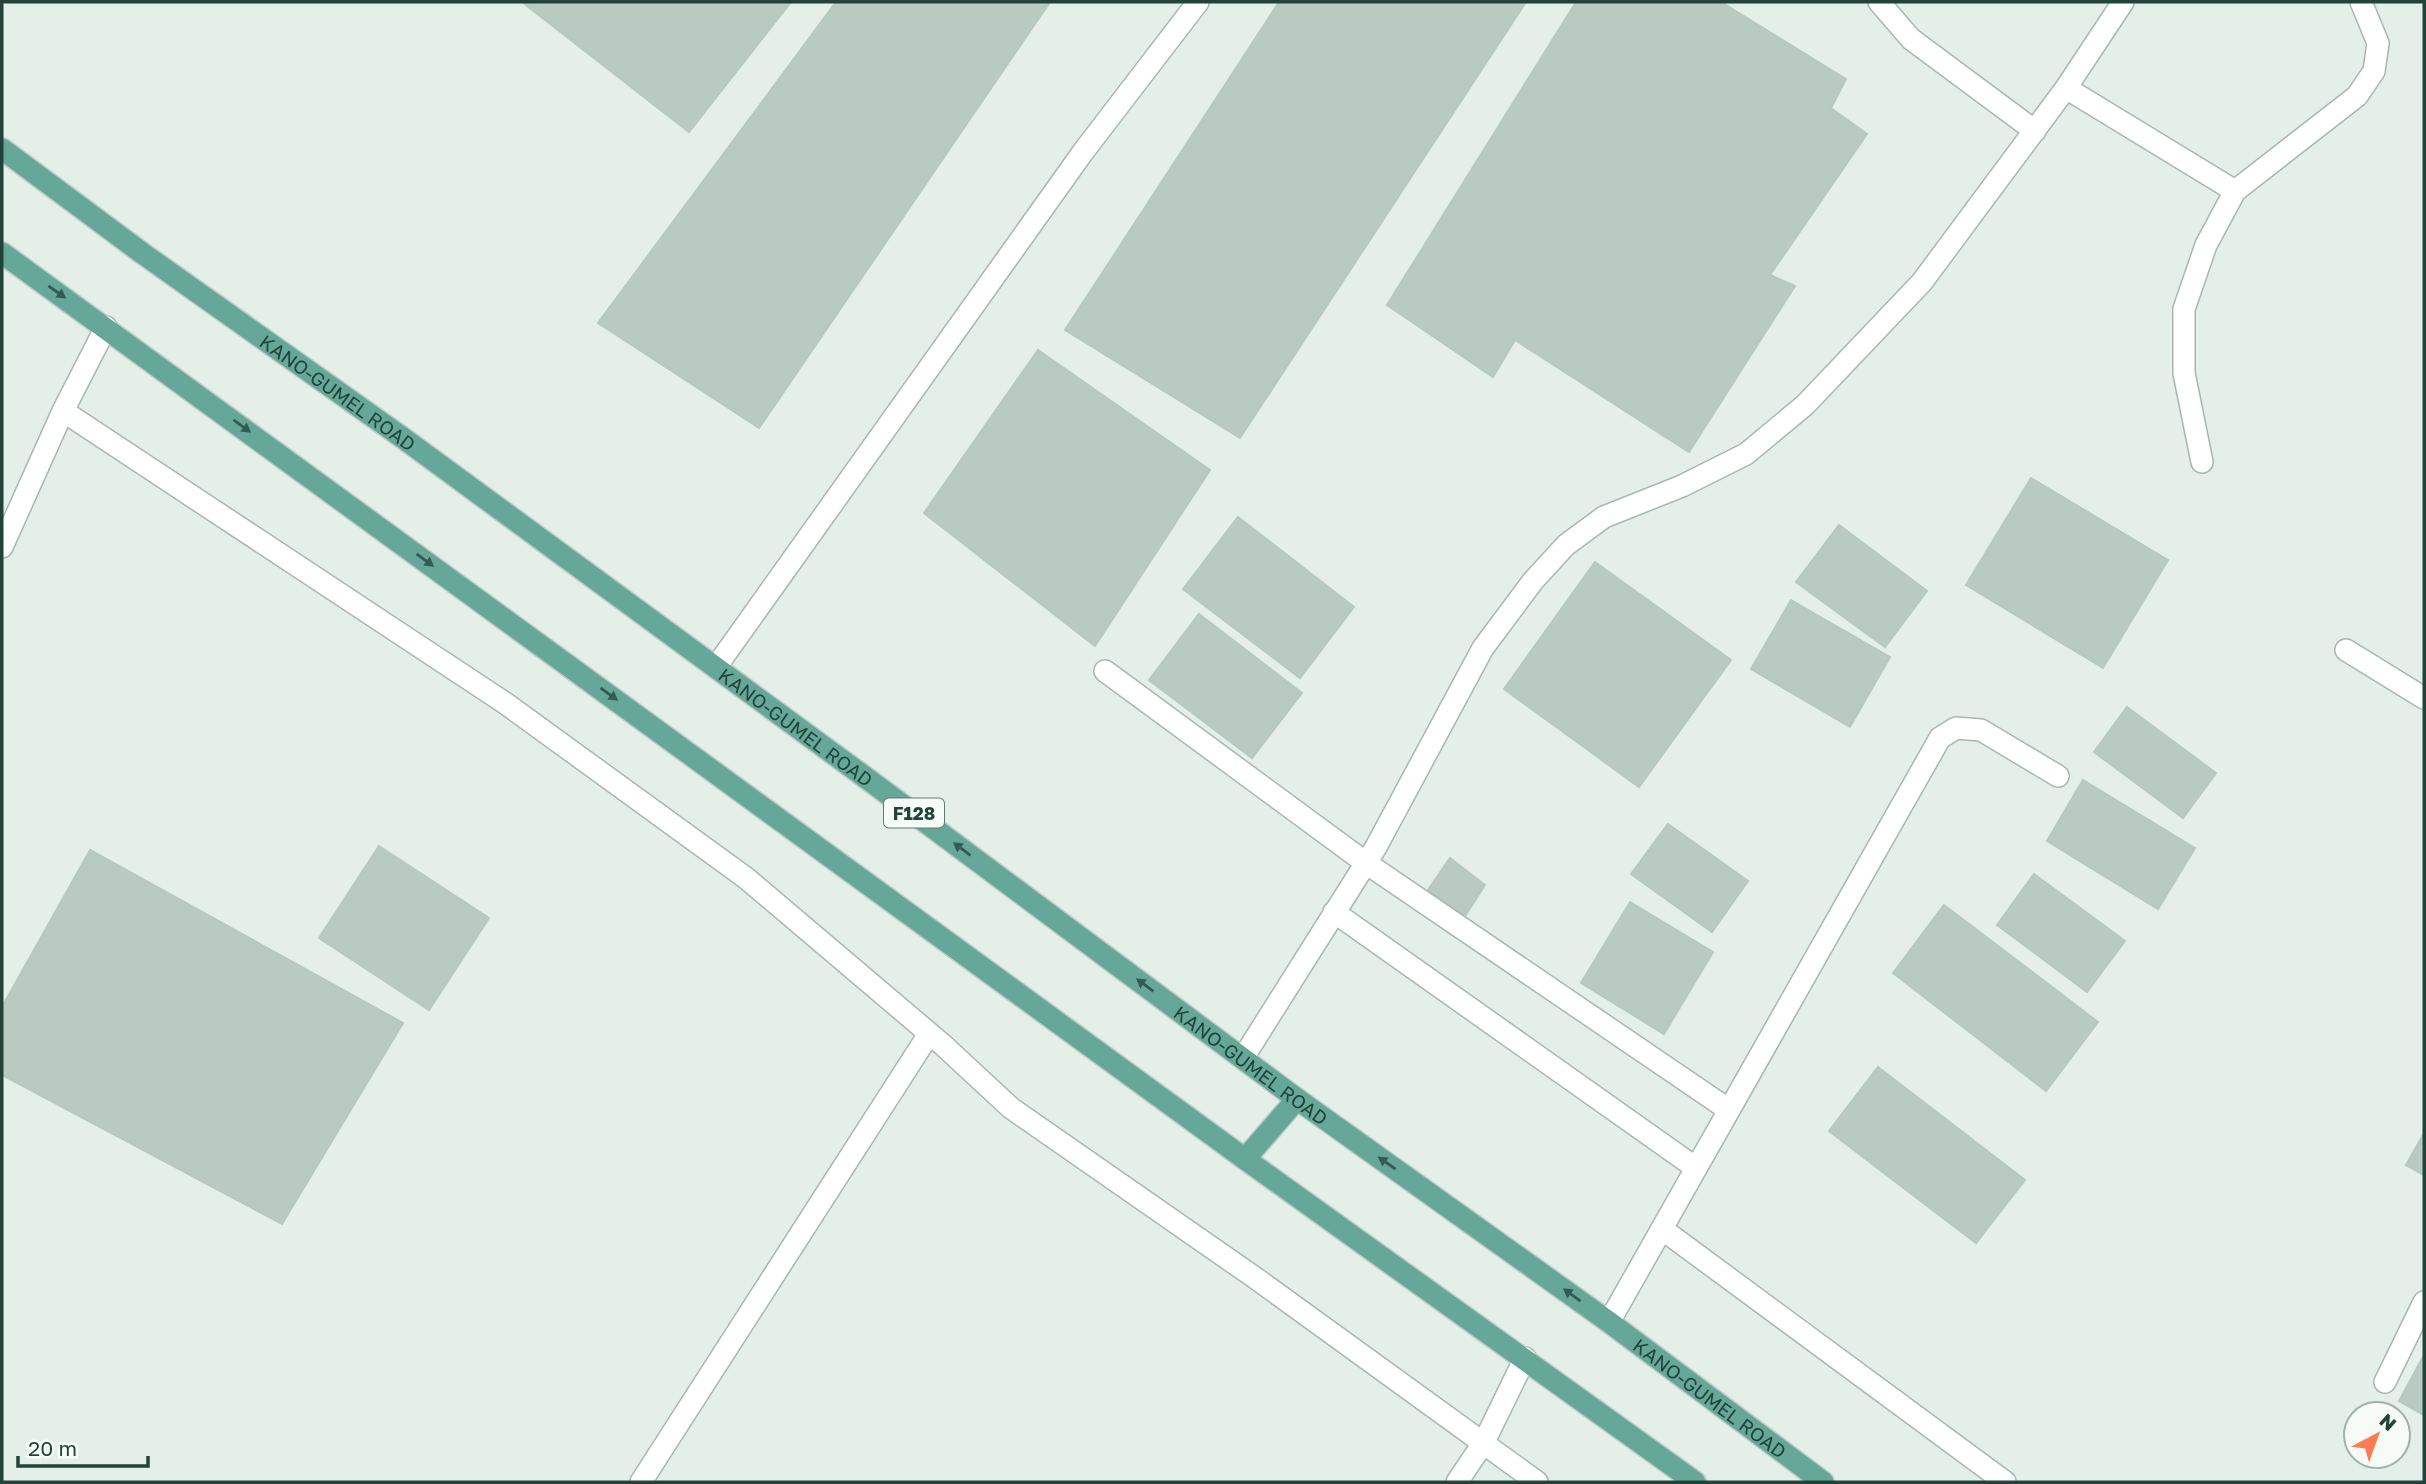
<svg xmlns="http://www.w3.org/2000/svg" width="2426" height="1484" font-family="'Golos Text',sans-serif">
<rect width="100%" height="100%" fill="#e4efea"/>
<path fill="#b9cac3" stroke="#b6c9c1" stroke-width="2" d="M522,2h269l-102,130z
M836,2h214l-291,426 -161,-105z
M1279,2h247l-286,436 -175,-108z
M1576,2h145l125,77 -15,29 36,26 -97,141 25,11 -106,166 -174,-112 -22,37 -106,-72z
M1038,350l172,120 -115,176 -171,-133z
M2031,478l137,82 -65,108 -137,-83z
M1238,517l116,90 -54,71 -117,-89z
M1839,525l88,66 -42,56 -89,-65z
M1595,562l136,98 -92,127 -135,-98z
M1791,600l99,57 -40,70 -99,-58z
M1199,614l103,79 -50,65 -103,-78z
M2127,707l89,66 -33,45 -89,-66z
M2083,780l112,68 -37,61 -111,-68z
M1668,824l80,57 -36,51 -81,-58z
M379,846l110,72 -60,92 -110,-72z
M90,850l313,173 -121,201 -280,-149v-68z
M1450,858l35,27 -20,31 -37,-26z
M2034,874l91,67 -38,51 -90,-67z
M1630,902l83,50 -49,82 -83,-51z
M1944,905l154,117 -52,69 -153,-118z
M1878,1067l147,113 -49,63 -147,-112z
M2424,1133v42l-18,-10z
M2424,1355v60l-25,-14z"/>
<g fill="none" stroke-linecap="round" stroke-linejoin="round">
<g stroke="#a6b8b2" stroke-width="24">
<path id="service" d="M1879,2l32,37 124,92
M2066,88l169,103
M2202,462l-18,-89v-64l22,-64 29,-54 122,-95 17,-25 4,-28 -17,-41
M716,667l367,-515 115,-150
M1243,1058l133,-211 107,-199 50,-67 33,-36 38,-28 78,-31 64,-32 59,-49 117,-123 144,-194 57,-86
M1662,1229l343,253
M1609,1322l331,-584 16,-10 25,2 77,46
M641,1482l288,-448
M1457,1482l27,-40 41,-84"/>
</g>
<g stroke="#a6b8b2" stroke-width="24">
<path id="minor" d="M63,411l442,292 241,175 197,167 68,63 243,169 283,205
M2,547l61,-136 43,-84
M2346,650l78,48
M1105,671l261,192 363,247
M1334,912l362,256
M2385,1382l39,-80"/>
</g>
<g stroke="#c1cac8" stroke-width="24">
<g id="primary">
<path id="s1" d="M2,149l140,104 261,185 470,345 424,316 312,223 214,160"/>
<path d="M2,253l1243,906 450,323"/>
<path d="M1245,1159l52,-60"/>
</g>
</g>
<use href="#service" stroke="#fff" stroke-width="21"/>
<use href="#minor" stroke="#fff" stroke-width="21"/>
<use href="#primary" stroke="#65a897" stroke-width="21"/>
</g>
<defs><path id="oneway-solid" d="M-6-.8H1V-3.2L6.5 0L1 3.2V.8H-6Z" transform="scale(1.75)"/></defs>
<g fill="#325c51">
<use href="#oneway-solid" transform="translate(57 292) rotate(35)"/>
<use href="#oneway-solid" transform="translate(242 426) rotate(36)"/>
<use href="#oneway-solid" transform="translate(425 560) rotate(36)"/>
<use href="#oneway-solid" transform="translate(609 694) rotate(36)"/>
<use href="#oneway-solid" transform="translate(962 849) rotate(-143)"/>
<use href="#oneway-solid" transform="translate(1145 985) rotate(-143)"/>
<use href="#oneway-solid" transform="translate(1387 1163) rotate(-145)"/>
<use href="#oneway-solid" transform="translate(1572 1295) rotate(-144)"/>
</g>
<g text-anchor="middle" dominant-baseline="central" stroke-width="7" stroke-linejoin="round" paint-order="stroke">
<rect fill="#f6fbf8" stroke="#617a73" stroke-width="2" x="884" y="798.5" width="60" height="29" rx="5"/>
<g font-size="18" font-weight="bold" fill="#21433a">
<text x="914" y="813">F128</text>
</g>
<g font-size="19" fill="#21433a" stroke="#f6fbf8">
<text stroke="none"><textPath href="#s1" startOffset="415">KANO-GUMEL ROAD</textPath></text>
<text stroke="none"><textPath href="#s1" startOffset="982">KANO-GUMEL ROAD</textPath></text>
<text stroke="none"><textPath href="#s1" startOffset="1549">KANO-GUMEL ROAD</textPath></text>
<text stroke="none"><textPath href="#s1" startOffset="2116">KANO-GUMEL ROAD</textPath></text>
</g>
</g>
<rect width="2426" height="1484" fill="none" stroke="#21433a" stroke-width="7"/>
<g transform="translate(2377 1435) rotate(41)"><circle r="33" fill="#f6fbf8" stroke="#a1b1ac" stroke-width="2"/>
<path d="M0-5L12 26L0 18L-12 26Z" fill="#fe7c53"/>
<text y="-10" font-size="19" font-weight="bold" text-anchor="middle" fill="#21433a">N</text>
</g>
<path d="M18 1456v10h130v-10" fill="none" stroke="#21433a" stroke-width="3.5"/>
<text x="28" y="1456" font-size="21" fill="#21433a" stroke="#f6fbf8" stroke-width="5" paint-order="stroke">20 m</text>
</svg>
